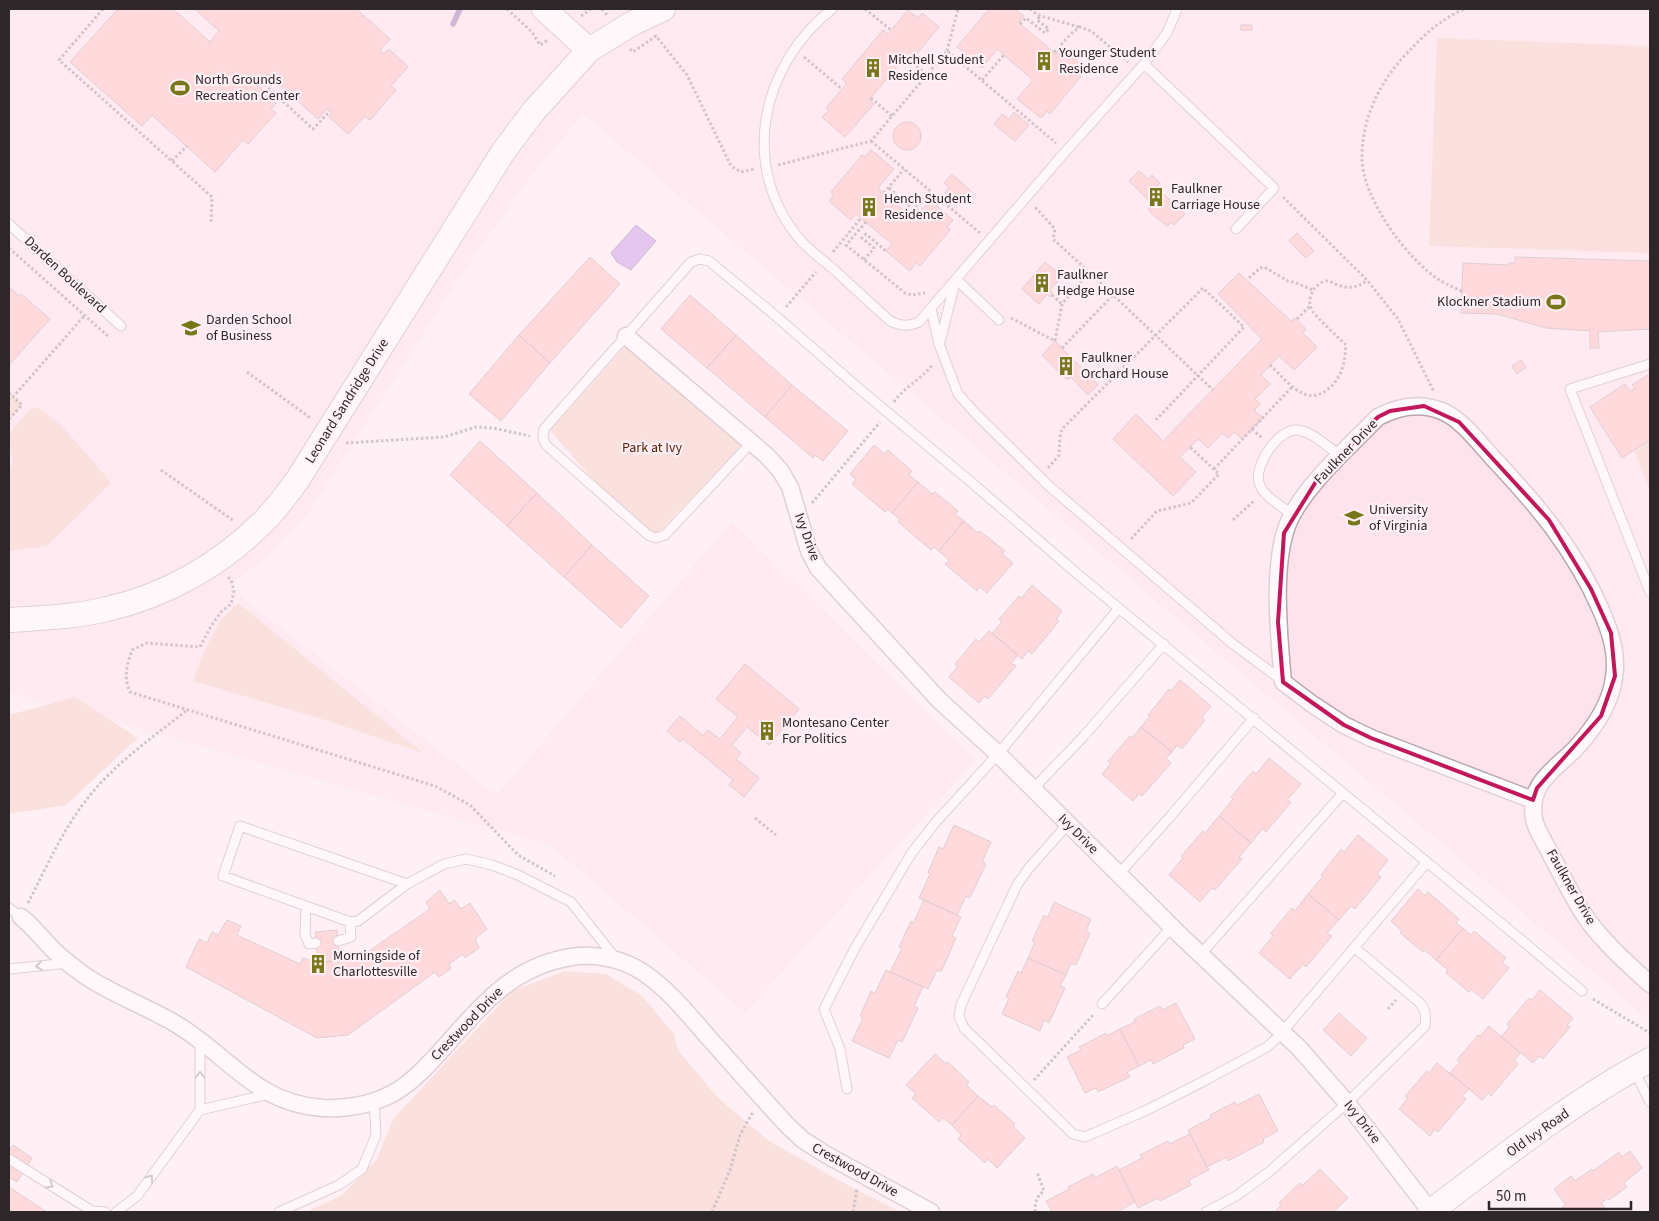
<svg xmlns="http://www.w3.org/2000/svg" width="1659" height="1221" font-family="'Source Sans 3',sans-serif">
<rect width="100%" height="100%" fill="#fff0f5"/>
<path fill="#fee3ec" d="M9,9h1641v1012l-1067,-907 -51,61 -69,97 -155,242 -38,40 -41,33 268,208 235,-274 244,239 -231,253 -195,-168 -541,-153z"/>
<path fill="#f3cec1" d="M1437,38l213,8v207l-221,-7z
M626,345l119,97 -89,93 -54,-46 -52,-58z
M9,393l13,12 -13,14z
M36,407c22,9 58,56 75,76l-64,63 -38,5v-83l4,-4 -4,-30 20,-24z
M1650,440v51l-16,-41z
M238,603l185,150 -101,-34 -129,-38 13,-34 15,-27z
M75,697l63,41 -72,67 -57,9v-99z
M565,971l41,3 36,22 32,38 4,16 40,48 51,43 82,46 50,25h-590l-1,-2 32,-15 35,-36 16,-40 119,-128z"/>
<path fill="#c492e6" stroke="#9772ae" d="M636,225l20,16 -25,29 -14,-8 -6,-9z"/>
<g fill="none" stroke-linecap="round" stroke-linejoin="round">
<path stroke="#9772ae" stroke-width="5.5" d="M453,24l7,-15"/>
</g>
<path fill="#febcbd" stroke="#b8a5a5" d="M118,9h55l37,33 9,-11 -24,-22h161l34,30 -10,11 4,4 5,-5 19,18 -17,19 5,4 -26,30 -5,-4 -17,18 -19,-17 3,-4 -5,-4 -9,10 -51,-45 -10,11 20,17 -6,7 5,4 -28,31 -5,-4 -28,32 -63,-57 -10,11 -72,-64z
M989,9h26l9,7 -5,7 1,1 36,30 4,-6 24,19 -6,7 3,2 -31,38 -3,-3 -6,7 -24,-19 16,-19 -36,-31 -15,19 -25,-21z
M908,10l10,8 4,-5 17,14 -25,30 -5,-5 -40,48 5,4 -29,33 -23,-20 7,-7 -3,-2 21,-25 -5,-4 41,-49 5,4z
M1241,25h11v5h-11z
M1014,112l15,13 -14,16 -21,-17 8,-10 7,5z
M893 136a14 14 0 1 1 28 0a14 14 0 1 1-28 0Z
M871,150l23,19 -16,19 36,31 16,-19 23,20 -6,7 3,3 -30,36 -4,-3 -6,8 -24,-20 6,-7 -36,-30 -5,6 -22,-19 5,-6 -3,-3 31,-37 3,2z
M1139,171l9,8 4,-4 8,8 -4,4 29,27 -11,11 -2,-3 -5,4 -16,-13 -3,-5 4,-4 -23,-23z
M952,174l19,17 -12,14 -14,-12 4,-5 -5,-5z
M1297,233l17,18 -8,7 -17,-17z
M590,257l30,27 -70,79 -31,-28z
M1515,257l135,4v68l-52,3 1,16h-9v-17l-44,-3 -49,-14 -36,-1 2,-50 46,2v-2h6z
M1045,262l17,14 -12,14 3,3 -1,2 -2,2 -3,-3 -8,10 -17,-15z
M1239,273l52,48 4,-3 11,11 -3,4 14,14 -23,23 -15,-14 -18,19 9,9 -15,15 5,5 -6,6 9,8 -21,21 -8,-7 -6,6 -6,-5 -14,15 -10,-9 -18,18 16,15 -23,24 -60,-57 23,-25 27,27 99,-102 -44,-45z
M9,287l10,9 2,-2 29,25 -41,46z
M690,295l46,40 -29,33 -46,-39z
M519,335l31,28 -49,58 -32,-27z
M736,335l56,50 -27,32 -58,-49z
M1055,341l43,44 -10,10 -17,-18 -4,3 -25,-25z
M1521,360l5,7 -9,7 -5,-8z
M1650,374v66l-28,18 -32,-51 35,-23 5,7 5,-3 -3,-3z
M792,385l56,46 -25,30 -8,-6 -2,3 -48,-41z
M480,441l57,52 -30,33 -57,-51z
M874,445l11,9 3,-4 24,21 -3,4 9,7 -26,31 -4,-4 -3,3 -33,-28 4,-5 -6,-5z
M918,482l14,12 3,-2 23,19 -3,3 9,7 -25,30 -5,-4 -3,3 -33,-28 2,-2 -8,-7z
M537,493l55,52 -28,32 -57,-51z
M964,521l14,12 2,-2 25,20 -3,3 11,9 -26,30 -7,-6 -3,4 -32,-27 4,-4 -10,-9z
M592,545l57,51 -28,32 -57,-51z
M1032,585l30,26 -6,8 3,2 -27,33 -4,-3 -6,8 -30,-26 10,-11 -3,-3 20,-23 3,2z
M989,631l29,24 -7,8 5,3 -28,33 -3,-3 -6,7 -30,-26 9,-11 -3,-2 21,-25 3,3z
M745,664l54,45 -30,36 -22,-18 -15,18 9,8 -5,6 23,19 -15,19 -15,-12 4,-5 -50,-41 -3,3 -13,-11 13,-15 23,20 5,-6 12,9 18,-22 -22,-18z
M1180,680l31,26 -9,11 3,3 -23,29 -5,-4 -5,7 -31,-25 9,-11 -2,-1 21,-26 2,2z
M1141,727l31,25 -6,6 5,5 -29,33 -3,-2 -6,7 -31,-27 9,-11 -3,-2 22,-25 2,2z
M1269,758l32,26 -14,16 4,2 -25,30 -4,-3 -11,14 -32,-27 14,-17 -2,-2 22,-26 3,3z
M1219,816l32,27 -12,14 3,2 -27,31 -3,-2 -12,14 -31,-27 14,-17 -2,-2 22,-25 2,2z
M954,825l37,17 -9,20 4,2 -16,34 -4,-2 -9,19 -38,-17 11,-24 -2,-2 11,-25 4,2z
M1358,835l30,25 -11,14 4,3 -26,32 -4,-3 -12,14 -31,-26 15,-18 -2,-1 20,-26 3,3z
M1418,889l7,7 3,-4 31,27 -3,4 7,5 -27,32 -11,-10 -2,2 -23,-19 2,-2 -11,-10z
M440,890l9,14 5,-4 7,9 9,-6 17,26 -12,10 4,9 -14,10 -2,-4 -14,10 2,5 -12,8 -4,-5 -87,63 -31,3 -131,-71 13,-28 8,4 5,-11 6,3 9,-15 14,6 -4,9 63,29 3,-6 15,5 25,-3 9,-5 4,5 74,-51 -4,-7z
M1308,894l31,26 -12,13 5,3 -26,31 -3,-3 -13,15 -31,-26 14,-17 -2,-3 21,-25 3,3z
M924,900l37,17 -9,19 4,2 -15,34 -4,-2 -9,19 -38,-17 12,-24 -3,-1 12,-26 2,2z
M1054,902l37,17 -5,12 4,2 -14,32 -5,-2 -5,12 -38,-17 7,-16 -3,-1 12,-26 4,2z
M1463,928l8,7 3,-4 32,27 -4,4 7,6 -26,31 -12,-10 -2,3 -23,-19 2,-3 -12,-10z
M337,930l2,30 -21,3 -3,-31z
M1028,958l38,17 -6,11 5,2 -16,35 -5,-3 -4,11 -38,-17 7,-16 -3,-1 12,-26 3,2z
M886,970l37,17 -9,19 4,2 -16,34 -4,-2 -9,18 -37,-17 11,-23 -3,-2 11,-25 4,2z
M1540,990l33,28 -6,7 3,2 -27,32 -4,-3 -6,7 -32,-26 9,-11 -3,-2 22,-26 3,2z
M1176,1003l19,36 -12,6 1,3 -31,16 -2,-4 -12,6 -19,-37 15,-7 -1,-3 26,-13 2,4z
M1339,1013l28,25 -16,18 -28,-26z
M1489,1026l31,27 -6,8 4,3 -27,32 -3,-3 -6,7 -32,-27 10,-11 -3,-2 21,-25 2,1z
M1120,1029l19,37 -12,6 3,5 -32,15 -2,-4 -11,5 -18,-36 14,-7 -2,-3 27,-14 1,3z
M935,1054l11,10 2,-2 21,20 -3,3 12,11 -26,29 -9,-7 -4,4 -27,-24 4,-4 -10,-9z
M1437,1063l32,26 -7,7 4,3 -28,33 -3,-3 -5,7 -31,-27 9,-11 -3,-2 22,-25 2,2z
M1259,1094l19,37 -15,8 1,3 -36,19 -1,-4 -20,10 -19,-37 23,-12 -1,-3 25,-13 2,3z
M978,1096l14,11 2,-2 21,19 -2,2 12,12 -28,30 -9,-9 -3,4 -27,-24 3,-4 -9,-10z
M1190,1134l19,36 -20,10 2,5 -31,16 -2,-3 -20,10 -19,-38 23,-12 -2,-3 28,-14 1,3z
M13,1145l19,13 -15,24 -7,-4 -1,3v-30z
M1630,1151l12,17 -18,15 3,4 -18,13 -1,-2 -7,5 7,9h-45l-3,-3 6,-4 -12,-16 17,-13 4,5 17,-12 1,2 26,-19 3,5z
M1117,1166l18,36 -18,10h-65l-6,-11 23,-12 -1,-2 25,-13 2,4z
M1320,1169l28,29 -15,14h-58l6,-7 -2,-2 21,-20 2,3z
M9,1187l38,25h-38z"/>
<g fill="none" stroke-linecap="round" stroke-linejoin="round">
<g stroke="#baa8ae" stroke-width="11">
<path id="lane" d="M832,9c-72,57 -94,160 -30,233 9,9 19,17 29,25 20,18 39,36 59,54 11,5 18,6 29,1l147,-171 78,-87 23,-31 10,-24
M1144,64l130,124 -38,41
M9,224l112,102
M931,309l8,35 19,50 19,21 72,71 184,158 50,37
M940,342l16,-63 43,41
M1650,364l-80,25 80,203
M751,443l-86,92 -9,3 -8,-3 -102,-90 -3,-7 1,-9 147,-167 9,-3 9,2 68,56 79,69 115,96 110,95 438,361 63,53
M1292,514c-11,-8 -29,-18 -33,-31 -5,-19 20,-55 39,-53 15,2 30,17 42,26
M1033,789l50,-52 81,-93
M1068,824l-39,44 -12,17 -56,120 -2,11 5,12 109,106 12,3 62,-27 59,-30 61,-33 11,-10 149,-175
M1119,874l50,-56 85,-100
M407,884l-167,-58 -17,50 127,46 8,-1 49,-37 37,-20 22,-5 26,6 26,10 53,27 45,57
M306,907l-1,28 4,9 7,-1
M9,908l12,9
M338,941l13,-4 -1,-15
M1201,954l142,-161
M9,969l60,-6
M1102,1004l70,-77
M200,1040v70
M1634,1070l16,32
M847,1089l-7,-40 -16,-40 31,-61 56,-94 24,-31 63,-69 121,-146
M9,1159l83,52 13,1
M116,1212l21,-16 63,-86 70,-16
M279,1212l60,-27 23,-16 14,-34 -2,-33
M1206,1212l30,-16 33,-24 78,-69 78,-77c1,-9 1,-16 -5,-23l-65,-55"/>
</g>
<g stroke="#baa8ae" stroke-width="19">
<path id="street" d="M626,336l140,119 14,15 10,17 19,64 9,17 121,132 59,54 182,181 120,114 47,54 84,109
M1533,800l-162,-62 -27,-13 -32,-21 -29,-22c-4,-46 -13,-127 9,-167 18,-34 59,-70 86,-98 21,-11 44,-15 66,-5 19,9 34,30 48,45 45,48 82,91 109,153 9,21 17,43 13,67 -3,27 -19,50 -37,70 -22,23 -49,35 -43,72 2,12 13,26 18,38 13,23 24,49 41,70 17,21 37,39 57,57
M21,917c9,7 15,14 23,23 11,13 26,25 40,35 29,20 62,31 92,49 54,32 78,79 147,84 25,1 52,-4 74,-17 16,-10 29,-24 42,-38 40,-44 70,-86 132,-96 24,-4 53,2 73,16 25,17 44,41 64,64 27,30 53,60 80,89l15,14 22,14 106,58"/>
</g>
<g stroke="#baa8ae" stroke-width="26">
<path id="secondary" d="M544,9l45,41
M9,620c32,-2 66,-3 98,-11 58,-13 113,-44 155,-86 14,-13 25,-29 36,-44l205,-327 30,-40 56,-62 42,-26 32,-15
M1430,1212c69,-52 143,-111 220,-152"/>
</g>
<path stroke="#9a8f93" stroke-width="3" stroke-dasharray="2.5 2.5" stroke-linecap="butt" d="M103,9l-44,51 153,137 -1,27
M507,9l25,23 8,13 8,-5
M602,9l5,6
M865,9l26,21
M1030,9l8,6 41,12
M581,16l10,-7
M1020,24l6,-6 19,15 4,-4 -12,-9 4,-5
M630,49l3,3 23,-16 31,39 44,91 10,6 14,-3
M947,51l11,-42
M1054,52l18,-19 8,-6 11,4 37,31
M905,56l22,19
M804,57l38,32
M982,80l22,-25
M261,81l52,48 17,-18
M871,98l21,18
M871,141l109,92
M172,161l15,-15
M778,165l93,-24 76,-90 109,92
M889,188l24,21
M884,193l20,-24
M1283,197l84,83 31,39 36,73
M909,214l20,-24
M866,222l-20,23 59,48 7,2 13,-2
M9,248l101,90
M833,252l28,-34
M864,260l10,-12 -12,-10 4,-4 20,17
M1089,272l124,118
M1249,278l11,-10 4,-1 24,14 8,2 17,7
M1462,291c-7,-3 -14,-6 -21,-10 -33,-20 -80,-84 -79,-124 0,-42 20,-79 49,-108 15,-16 33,-32 54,-40
M1052,295l10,9
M786,307l30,-35
M1011,318l44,23 7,-37 27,-32 -36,-33 2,-10 -20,-22
M1297,319l13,-13
M1062,348l51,-53
M1270,365c11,10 23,26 37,30 16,4 31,-13 35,-26 3,-8 3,-16 4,-24 -8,-8 -32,-29 -35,-37 -3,-7 0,-14 3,-19 3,-4 8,-8 13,-8 4,0 7,3 11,4 11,4 20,3 29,-5
M247,372l65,47
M9,393l4,4 72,-82
M894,402c10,-15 28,-23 38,-37
M9,419l13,-14 -9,-8
M1252,429l10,9
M346,443l98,-6 32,-10 17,1 37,8
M1048,468l11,-13 1,-18 2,-8 141,-141 41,39 -90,95
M1214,469l79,-83
M161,470l73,51
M812,503l68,-81
M1233,520l22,-20
M1131,539l26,-28 34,-8 28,-29 -29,-27
M228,577l3,3 3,11 -3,13 -9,7 -11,15 -11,21 -53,-4 -15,7c-5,15 -9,27 -2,42l305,94 35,19 48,50 37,21
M755,818l21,17
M28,903c18,-35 34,-72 59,-104 27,-35 65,-61 100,-89
M1593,999l57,34
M1388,1009l8,-9
M1034,1080l60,-66
M712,1212l18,-42 10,-35 13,-23
M853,1212l4,-23
M1035,1212c0,-10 1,-15 9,-21l-7,-19"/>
<use href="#lane" stroke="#fff" stroke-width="9"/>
<use href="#street" stroke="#fff" stroke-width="16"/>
<use href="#secondary" stroke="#fff" stroke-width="24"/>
</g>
<defs><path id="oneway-chevron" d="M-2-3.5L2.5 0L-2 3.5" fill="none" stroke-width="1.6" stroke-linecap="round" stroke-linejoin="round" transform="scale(1.25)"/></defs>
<g stroke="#a19e9f">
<use href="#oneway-chevron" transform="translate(39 966) rotate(174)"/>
<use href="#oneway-chevron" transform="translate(200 1075) rotate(-90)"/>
<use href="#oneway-chevron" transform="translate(150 1178) rotate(-54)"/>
<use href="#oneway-chevron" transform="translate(50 1185) rotate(31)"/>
</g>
<path d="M0 0H1659V1221H0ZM1424,406l35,16 90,98 42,69 20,44 4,43 -14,40 -64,72 -4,12 -162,-62 -27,-13 -61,-43 -5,-60 6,-89 33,-53 61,-63 12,-6z" fill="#fff0f5" fill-opacity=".55" fill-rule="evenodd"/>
<path fill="none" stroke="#c2185b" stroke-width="4" stroke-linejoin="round" d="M1424,406l35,16 90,98 42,69 20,44 4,43 -14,40 -64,72 -4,12 -162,-62 -27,-13 -61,-43 -5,-60 6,-89 33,-53 61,-63 12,-6z"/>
<defs>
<g id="building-bare" transform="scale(1.5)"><path d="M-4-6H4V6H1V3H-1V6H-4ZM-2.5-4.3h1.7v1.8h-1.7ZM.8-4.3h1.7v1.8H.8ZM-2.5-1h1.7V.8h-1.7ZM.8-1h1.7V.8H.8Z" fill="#7a761b" stroke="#fff0f5" stroke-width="2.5" paint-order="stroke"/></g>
<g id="stadium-bare" transform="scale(1.5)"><path d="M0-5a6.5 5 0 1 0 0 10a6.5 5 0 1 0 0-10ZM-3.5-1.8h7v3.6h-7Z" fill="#7a761b" stroke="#fff0f5" stroke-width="2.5" paint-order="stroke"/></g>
<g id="university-bare" transform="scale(1.5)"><path d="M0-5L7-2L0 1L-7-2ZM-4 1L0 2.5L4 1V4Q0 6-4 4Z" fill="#7a761b" stroke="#fff0f5" stroke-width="2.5" paint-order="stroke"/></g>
</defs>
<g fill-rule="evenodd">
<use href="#building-bare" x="1044" y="61"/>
<use href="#building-bare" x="873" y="68"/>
<use href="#stadium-bare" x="180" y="88"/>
<use href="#building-bare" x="1156" y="197"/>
<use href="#building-bare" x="869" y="207"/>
<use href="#building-bare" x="1042" y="283"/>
<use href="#stadium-bare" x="1556" y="302"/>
<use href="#university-bare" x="191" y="328"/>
<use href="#building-bare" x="1066" y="366"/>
<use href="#university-bare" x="1354" y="518"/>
<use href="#building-bare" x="767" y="731"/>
<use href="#building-bare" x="318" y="964"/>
</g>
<g text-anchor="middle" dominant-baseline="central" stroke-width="4.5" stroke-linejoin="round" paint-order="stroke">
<g font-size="14" fill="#2e272a" stroke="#fff0f5" text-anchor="start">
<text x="1059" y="53">Younger Student<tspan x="1059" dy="16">Residence</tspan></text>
<text x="888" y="60">Mitchell Student<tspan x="888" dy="16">Residence</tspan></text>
<text x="195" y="80">North Grounds<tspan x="195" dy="16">Recreation Center</tspan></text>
<text x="1171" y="189">Faulkner<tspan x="1171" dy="16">Carriage House</tspan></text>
<text x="884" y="199">Hench Student<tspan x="884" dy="16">Residence</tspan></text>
<text x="1057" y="275">Faulkner<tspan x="1057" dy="16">Hedge House</tspan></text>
<text x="1541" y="302" text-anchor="end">Klockner Stadium</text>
<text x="206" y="320">Darden School<tspan x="206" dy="16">of Business</tspan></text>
<text x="1081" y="358">Faulkner<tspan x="1081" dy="16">Orchard House</tspan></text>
<text x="1369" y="510">University<tspan x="1369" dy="16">of Virginia</tspan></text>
<text x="782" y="723">Montesano Center<tspan x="782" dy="16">For Politics</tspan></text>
<text x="333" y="956">Morningside of<tspan x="333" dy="16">Charlottesville</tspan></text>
</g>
<g font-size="14" fill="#2e272a" stroke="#fff0f5">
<text transform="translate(65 275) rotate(43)">Darden Boulevard</text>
<text transform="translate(347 401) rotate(-58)">Leonard Sandridge Drive</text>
<text transform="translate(1346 452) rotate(-46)">Faulkner Drive</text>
<text transform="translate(807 537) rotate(70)">Ivy Drive</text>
<text transform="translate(1078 834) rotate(45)">Ivy Drive</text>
<text transform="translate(1571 887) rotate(60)">Faulkner Drive</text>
<text transform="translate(467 1024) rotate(-46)">Crestwood Drive</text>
<text transform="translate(1362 1122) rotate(52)">Ivy Drive</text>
<text transform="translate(1538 1133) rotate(-35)">Old Ivy Road</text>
<text transform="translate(855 1170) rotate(29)">Crestwood Drive</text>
</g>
<g font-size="14" fill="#591c04" stroke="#fff0f5">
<text x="652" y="448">Park at Ivy</text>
</g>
</g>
<rect width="1659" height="1221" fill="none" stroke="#2e272a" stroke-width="20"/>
<path d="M1489 1201v8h142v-8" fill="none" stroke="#2e272a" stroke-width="2.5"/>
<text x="1496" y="1201" font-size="15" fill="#2e272a" stroke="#fff0f5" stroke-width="4" paint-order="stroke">50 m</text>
</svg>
